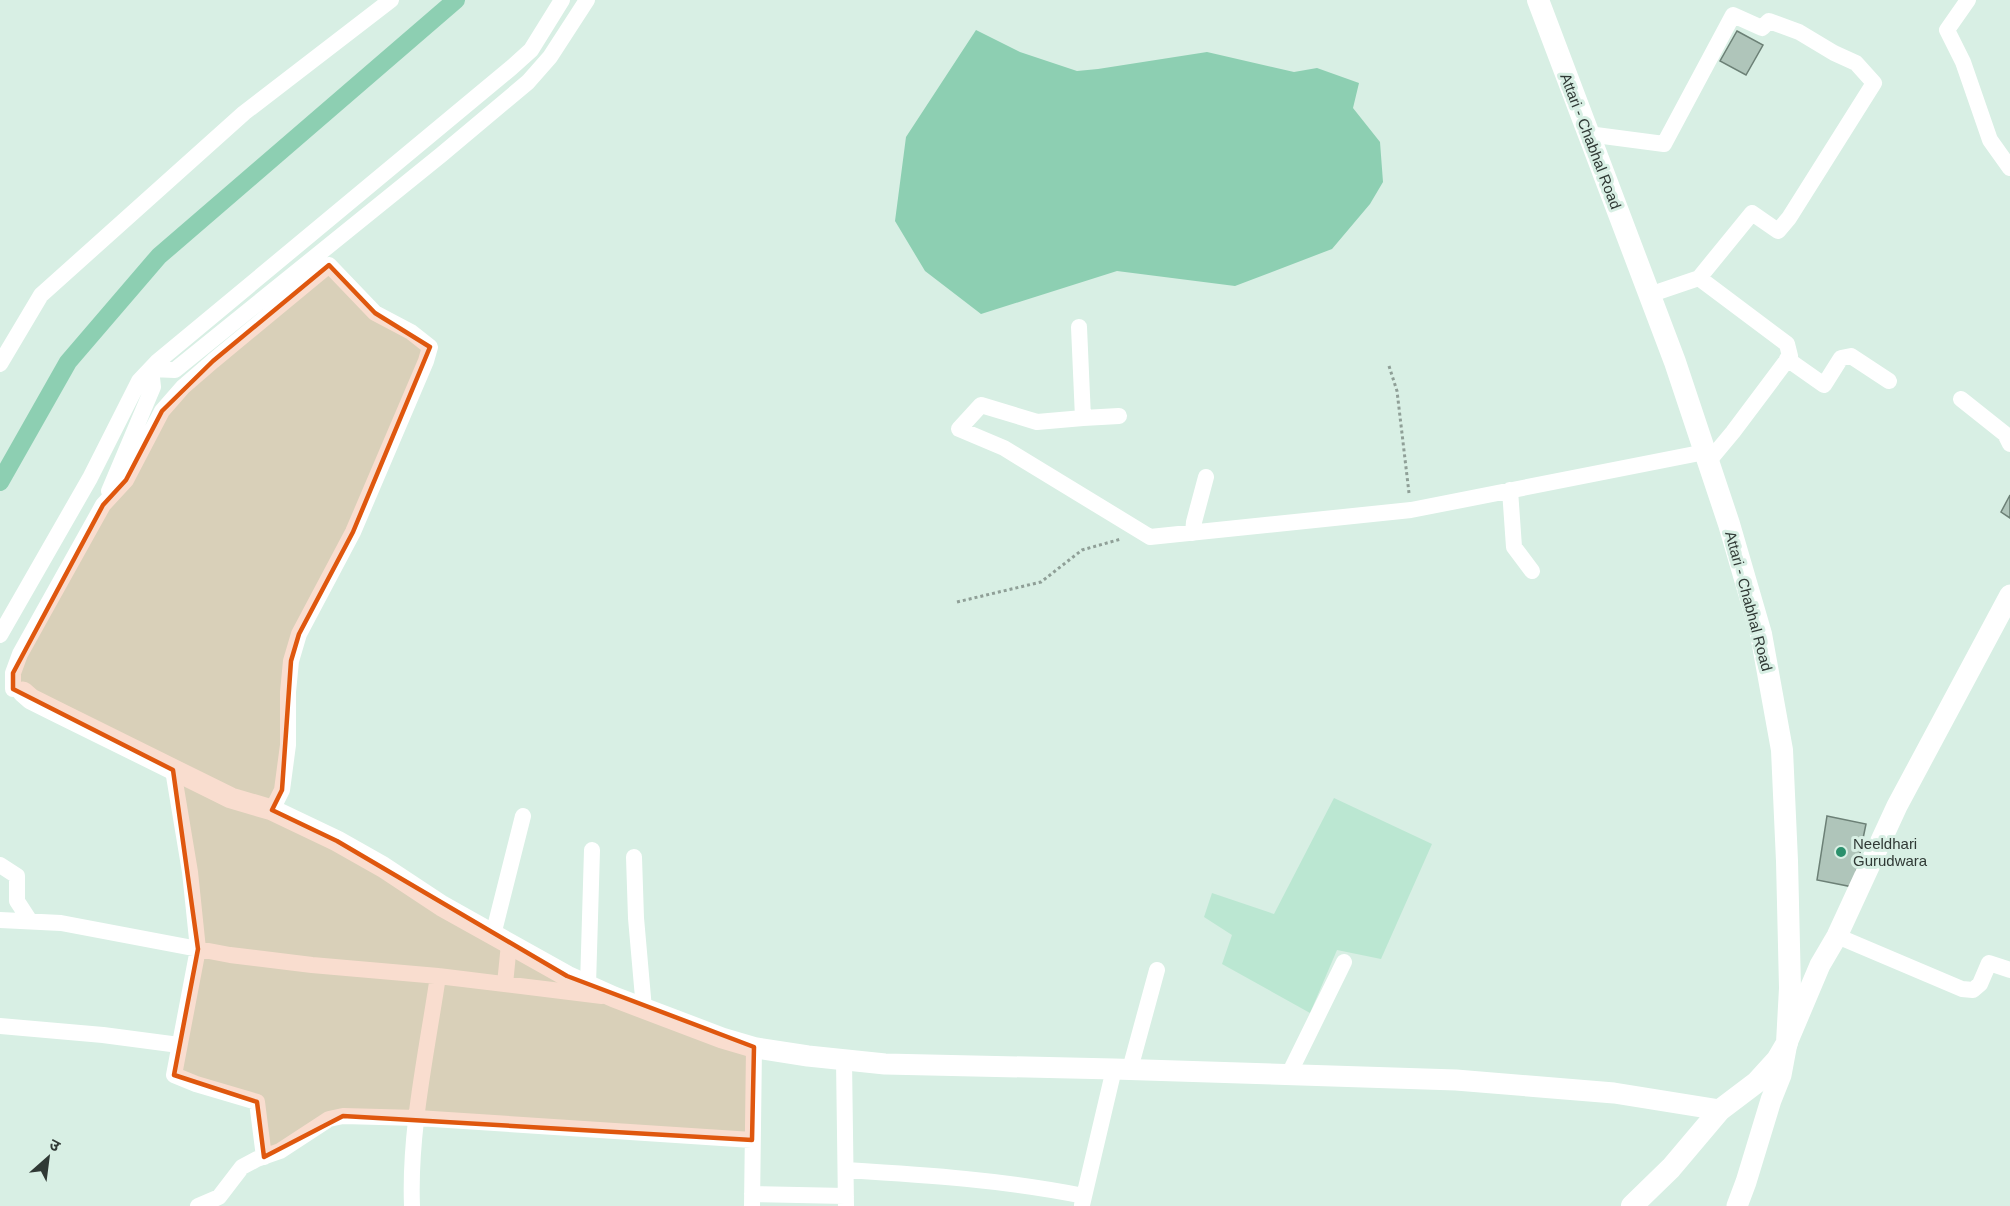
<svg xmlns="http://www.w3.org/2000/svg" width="2010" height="1206" font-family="Helvetica,'Noto Sans Devanagari',sans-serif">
<rect width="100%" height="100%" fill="#d8efe4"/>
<path fill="#bbe7d2" d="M1334,798l98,46 -51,115 -44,-9 -27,63 -88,-49 10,-29 -28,-18 8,-24 62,21z"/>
<path fill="#8dcfb2" d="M976,30l44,22 57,19 21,-2 109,-17 87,20 23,-4 42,15 -6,25 27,34 3,40 -13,22 -38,45 -97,37 -118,-15 -136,43 -56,-43 -30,-50 11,-84z"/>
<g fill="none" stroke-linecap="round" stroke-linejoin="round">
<path stroke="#8dcfb2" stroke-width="18" d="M0,482l68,-120 91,-106 297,-256"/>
</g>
<path fill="#afc5ba" stroke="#6c8076" stroke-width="1.5" d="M1737,31l26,14 -17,30 -26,-14z
M2010,495v23l-9,-6z
M1827,816l39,8 -13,63 -36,-7z"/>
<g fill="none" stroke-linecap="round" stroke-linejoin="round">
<path stroke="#8f9f97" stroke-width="3" stroke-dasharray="3 3" stroke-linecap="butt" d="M1389,366l8,25 12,102
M957,602l84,-20 41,-32 39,-11"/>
<path stroke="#fff" stroke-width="16" d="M1968,0l-21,30 16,32 27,78 20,28
M1588,134l76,10 69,-129 29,13 7,-7 30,11 35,21 22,10 18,20 -85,135 -11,13 -26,-18 -53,65
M1649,295l50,-17 88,66 3,12 -57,76 -25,30
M1079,327l4,91 -46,4 -56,-17 -22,24 45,19 146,89 261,-27 294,-58
M1787,359l37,26 17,-27 10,-2 38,25
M0,364l41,-69 203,-182 147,-113
M1961,399l44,35 5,10
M1083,418l36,-2
M1510,490l4,57 18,24
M109,491l44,-104 -2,-18 24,1 266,-215 87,-73 22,-25 37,-57
M1193,533l1,-11 12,-45
M0,635l90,-157 49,-97 18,-19 354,-294 20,-18 31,-50
M13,689v-16l7,-19 83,-149 23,-25 36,-69 21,-24 30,-26 116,-96 46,48 36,19 19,15 -4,14 -73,171 -54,102 -8,27 -3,31v53l-6,45 -10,20
M173,770l17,102 8,77 -24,126 22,9 61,18 7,55
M634,857l2,61 8,91
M0,865l17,11v25l13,20
M0,920l61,3 169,32 82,10 126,11 164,20
M493,935l30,-119
M1837,936l125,53 11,1 7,-6 9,-21 21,7
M505,984l4,-40
M588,985l4,-135
M0,1026l103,9 76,10
M844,1060l2,146
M1130,1069l27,-99
M1289,1074l55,-112
M846,1170c80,5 159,10 238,26
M752,1194l94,2
M1082,1205l32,-136
M198,1206l21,-9 23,-30 15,-8 23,-8 49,-32 14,-3 74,2 335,22
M412,1206c-3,-75 15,-155 26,-230
M752,1206l2,-159"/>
<path stroke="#fff" stroke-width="21" d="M23,692l8,7 22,11 178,88 41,12 65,31 46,26 59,39 125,70 47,21 108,41 34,10 52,8 77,8 229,5 342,11 158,13 106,17
M1737,1206l9,-24 25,-82 10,-25 6,-32 33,-78 17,-29 60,-130 113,-211"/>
<path stroke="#fff" stroke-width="22" d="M1538,0l137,362 54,162 32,110 21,116 5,111 3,127 -3,55 -10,17 -20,22 -37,28 -49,58 -39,38"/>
</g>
<path fill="#df570e" fill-opacity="0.2" stroke="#df570e" stroke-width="4.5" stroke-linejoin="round" d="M329,265l46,48 55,34 -77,185 -54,102 -8,27 -9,129 -10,20 65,31 230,135 187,71 -2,93 -409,-24 -79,41 -7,-55 -83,-27 24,-126 -25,-179 -160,-81v-16l90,-168 23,-25 36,-69 51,-50z"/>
<circle fill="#2b906c" stroke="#d8efe4" stroke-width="2" cx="1841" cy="852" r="6"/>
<g text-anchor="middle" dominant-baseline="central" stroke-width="6" stroke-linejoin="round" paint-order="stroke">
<g font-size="15" fill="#303935" stroke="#d8efe4">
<text transform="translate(1591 141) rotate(69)">Attari - Chabhal Road</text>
<text transform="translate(1749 601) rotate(75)">Attari - Chabhal Road</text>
</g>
<g font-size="15" fill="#303935" stroke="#d8efe4" text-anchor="start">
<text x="1853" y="843">Neeldhari<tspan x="1853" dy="17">Gurudwara</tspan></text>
</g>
</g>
<g transform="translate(48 1158) rotate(28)" stroke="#d8efe4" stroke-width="4.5" paint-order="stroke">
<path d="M0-4.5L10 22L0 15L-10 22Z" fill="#303935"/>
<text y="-9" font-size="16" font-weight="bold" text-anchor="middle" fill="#303935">उ</text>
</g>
</svg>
